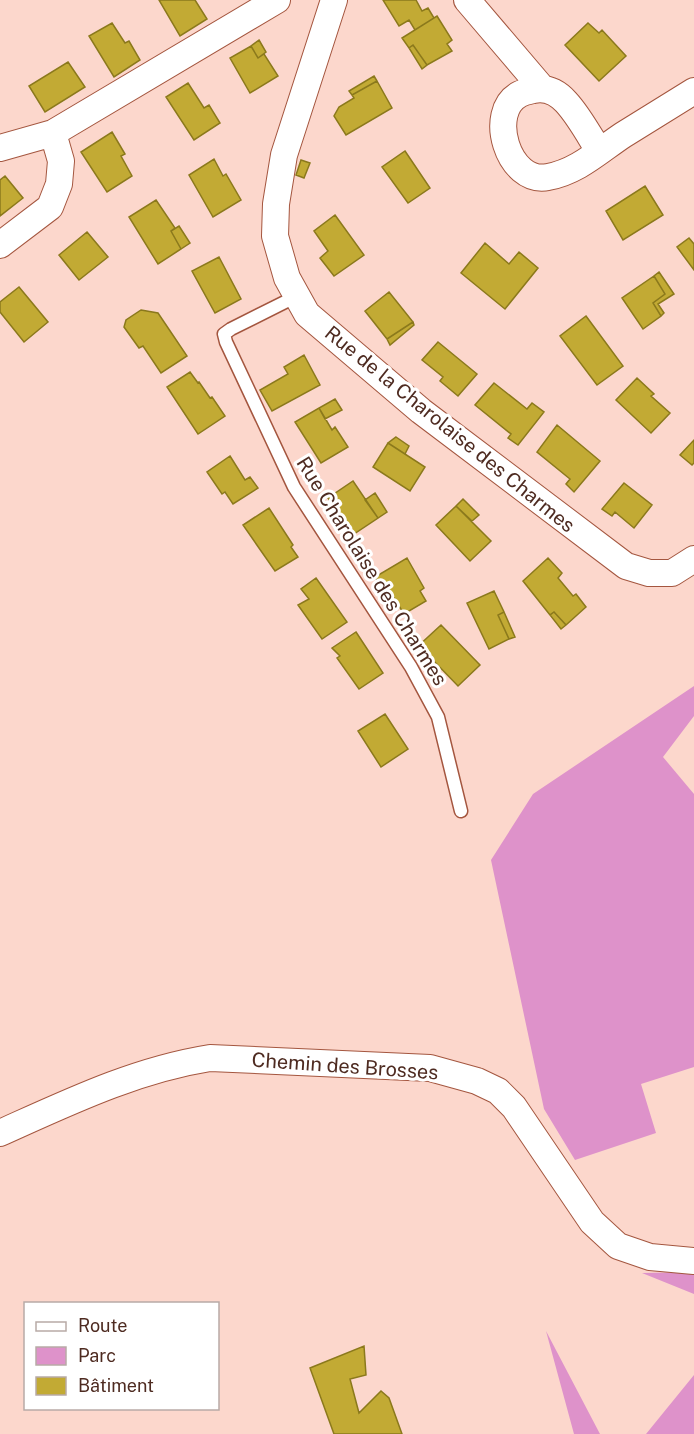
<svg xmlns="http://www.w3.org/2000/svg" width="694" height="1434" font-family="'Public Sans',sans-serif">
<rect width="100%" height="100%" fill="#fcd7cc"/>
<path fill="#de92ca" d="M694,686v30l-31,41 31,37v273l-53,17 15,49 -81,27 -31,-51 -53,-249 42,-66z
M694,1272v22l-52,-21z
M546,1331l54,103h-26z
M694,1375v59h-48z"/>
<path fill="#c2aa34" stroke="#8b791c" stroke-width="1.5" d="M159,0h36l12,19 -27,17z
M383,0h33l6,11 6,-3 6,10 -19,12 -6,-10 -10,6z
M437,16l15,24 -5,4 5,7 -25,14 -14,-20 -4,3 -7,-10z
M112,23l13,20 4,-2 11,19 -26,17 -25,-41z
M588,23l11,10 3,-3 24,26 -27,25 -34,-36z
M259,40l7,12 -8,6 -7,-12z
M413,45l14,20 -5,4 -13,-21z
M251,46l7,12 6,-4 14,22 -28,17 -20,-35z
M68,62l17,25 -40,25 -16,-26z
M374,76l3,5 -25,14 -3,-4z
M377,81l15,27 -46,27 -12,-19 5,-9 15,-9 -2,-3z
M188,83l16,25 5,-3 11,18 -26,17 -28,-43z
M112,132l13,22 -4,2 11,20 -25,16 -26,-40z
M405,151l25,37 -22,15 -26,-36z
M214,159l9,17 3,-2 15,26 -28,17 -24,-42z
M301,160l9,3 -6,15 -8,-3z
M5,176l18,22 -23,18v-36z
M645,186l18,29 -40,25 -17,-29z
M156,200l19,28 -4,3 10,18 -23,15 -29,-47z
M335,215l29,40 -30,21 -14,-18 8,-7 -14,-20z
M179,226l11,17 -9,6 -10,-18z
M87,232l21,25 -29,23 -20,-25z
M689,238l5,6v26l-17,-23z
M485,243l24,21 10,-12 19,16 -33,41 -44,-36z
M219,257l22,42 -26,14 -23,-42z
M659,272l15,22 -16,10 6,9 -3,3 -8,-13 12,-9 -11,-18z
M654,276l11,18 -12,9 8,13 -18,13 -21,-31z
M19,287l29,35 -24,20 -24,-30v-10z
M389,292l24,30 -26,17 -22,-28z
M141,310l17,3 29,43 -26,17 -18,-27 -4,2 -15,-21 2,-7z
M586,316l37,50 -26,19 -37,-49z
M413,322l1,3 -24,20 -3,-6z
M438,342l39,32 -19,22 -18,-15 3,-4 -21,-17z
M304,355l16,30 -48,26 -12,-21 28,-16 -4,-7z
M190,372l8,11 1,-1 11,16 2,-1 13,19 -27,18 -31,-47z
M637,378l17,16 -3,2 19,17 -19,20 -35,-33z
M494,383l33,26 5,-6 12,9 -26,33 -10,-7 3,-4 -36,-29z
M335,399l7,11 -17,9 -6,-11z
M319,408l13,22 3,-3 13,20 -27,16 -26,-41z
M557,425l43,36 -26,31 -8,-8 4,-5 -33,-27z
M396,437l13,9 -4,8 -17,-11z
M694,440v23l-2,2 -12,-10z
M388,443l37,24 -15,24 -37,-24z
M230,456l15,24 5,-3 8,11 -25,16 -8,-12 -3,2 -15,-22z
M353,481l25,37 -27,18 -8,-10 2,-2 -17,-26z
M624,483l28,22 -18,23 -19,-16 -3,4 -10,-7z
M375,493l12,19 -9,6 -13,-18z
M463,499l16,16 -7,6 -16,-15z
M456,506l35,35 -21,20 -34,-36z
M269,508l24,37 -2,2 7,10 -23,14 -32,-46z
M407,558l17,30 -4,3 6,10 -22,13 -18,-29 -5,3 -6,-11z
M548,558l14,15 -4,5 15,18 3,-2 10,13 -20,18 -12,-13 -4,3 -27,-34z
M316,578l31,44 -25,17 -24,-34 11,-6 -8,-10z
M494,591l10,21 -6,3 11,24 -20,10 -22,-46z
M504,612l11,25 -6,2 -11,-24z
M554,612l12,13 -5,4 -11,-14z
M441,625l39,40 -22,21 -31,-32 -3,2 -8,-8z
M356,632l27,41 -24,16 -22,-31 3,-2 -8,-8z
M385,714l23,35 -27,18 -23,-36z
M364,1346l2,29 -16,4 9,34 22,-22 8,7 13,36h-68l-24,-66z"/>
<g fill="none" stroke-linecap="round" stroke-linejoin="round">
<g stroke="#a4563f" stroke-width="15">
<path id="service" d="M297,296l-66,33 -7,5 2,8 68,145 117,180 27,50 23,94"/>
</g>
<g stroke="#a4563f" stroke-width="28">
<path id="minor" d="M334,0l-50,155 -8,49 -1,32 12,42 20,36 114,97 205,155 23,7h23l22,-14
M467,0l75,88
M0,148l53,-15
M599,151c-10,-16 -20,-35 -33,-49 -9,-10 -20,-15 -33,-12 -4,1 -9,2 -13,4 -34,17 -12,91 28,83 29,-5 51,-26 75,-42 24,-15 47,-29 71,-44
M0,245l50,-38 9,-23 2,-23 -8,-28 224,-133
M0,1133c69,-31 135,-63 210,-75l220,10 47,13 21,10 16,16 78,115 26,24 32,11 44,4"/>
</g>
<use href="#service" stroke="#fff" stroke-width="12"/>
<use href="#minor" stroke="#fff" stroke-width="26"/>
</g>
<g text-anchor="middle" dominant-baseline="central" stroke-width="6" stroke-linejoin="round" paint-order="stroke">
<g font-size="20" fill="#4e2b21" stroke="#fff">
<text transform="translate(450 429) rotate(39)">Rue de la Charolaise des Charmes</text>
<text transform="translate(372 571) rotate(58)">Rue Charolaise des Charmes</text>
<text transform="translate(345 1066) rotate(4)">Chemin des Brosses</text>
</g>
</g>
<rect x="24" y="1302" width="195" height="108" fill="#ffffff" stroke="#b8aaa6" stroke-width="1.5"/>
<rect x="36" y="1322" width="30" height="9" fill="#ffffff" stroke="#b8aaa6" stroke-width="1.5"/>
<text x="78" y="1332" font-size="18" fill="#4e2b21">Route</text>
<rect x="36" y="1347" width="30" height="18" fill="#de92ca" stroke="#b8aaa6" stroke-width="1.5"/>
<text x="78" y="1362" font-size="18" fill="#4e2b21">Parc</text>
<rect x="36" y="1377" width="30" height="18" fill="#c2aa34" stroke="#b8aaa6" stroke-width="1.5"/>
<text x="78" y="1392" font-size="18" fill="#4e2b21">Bâtiment</text>
</svg>
